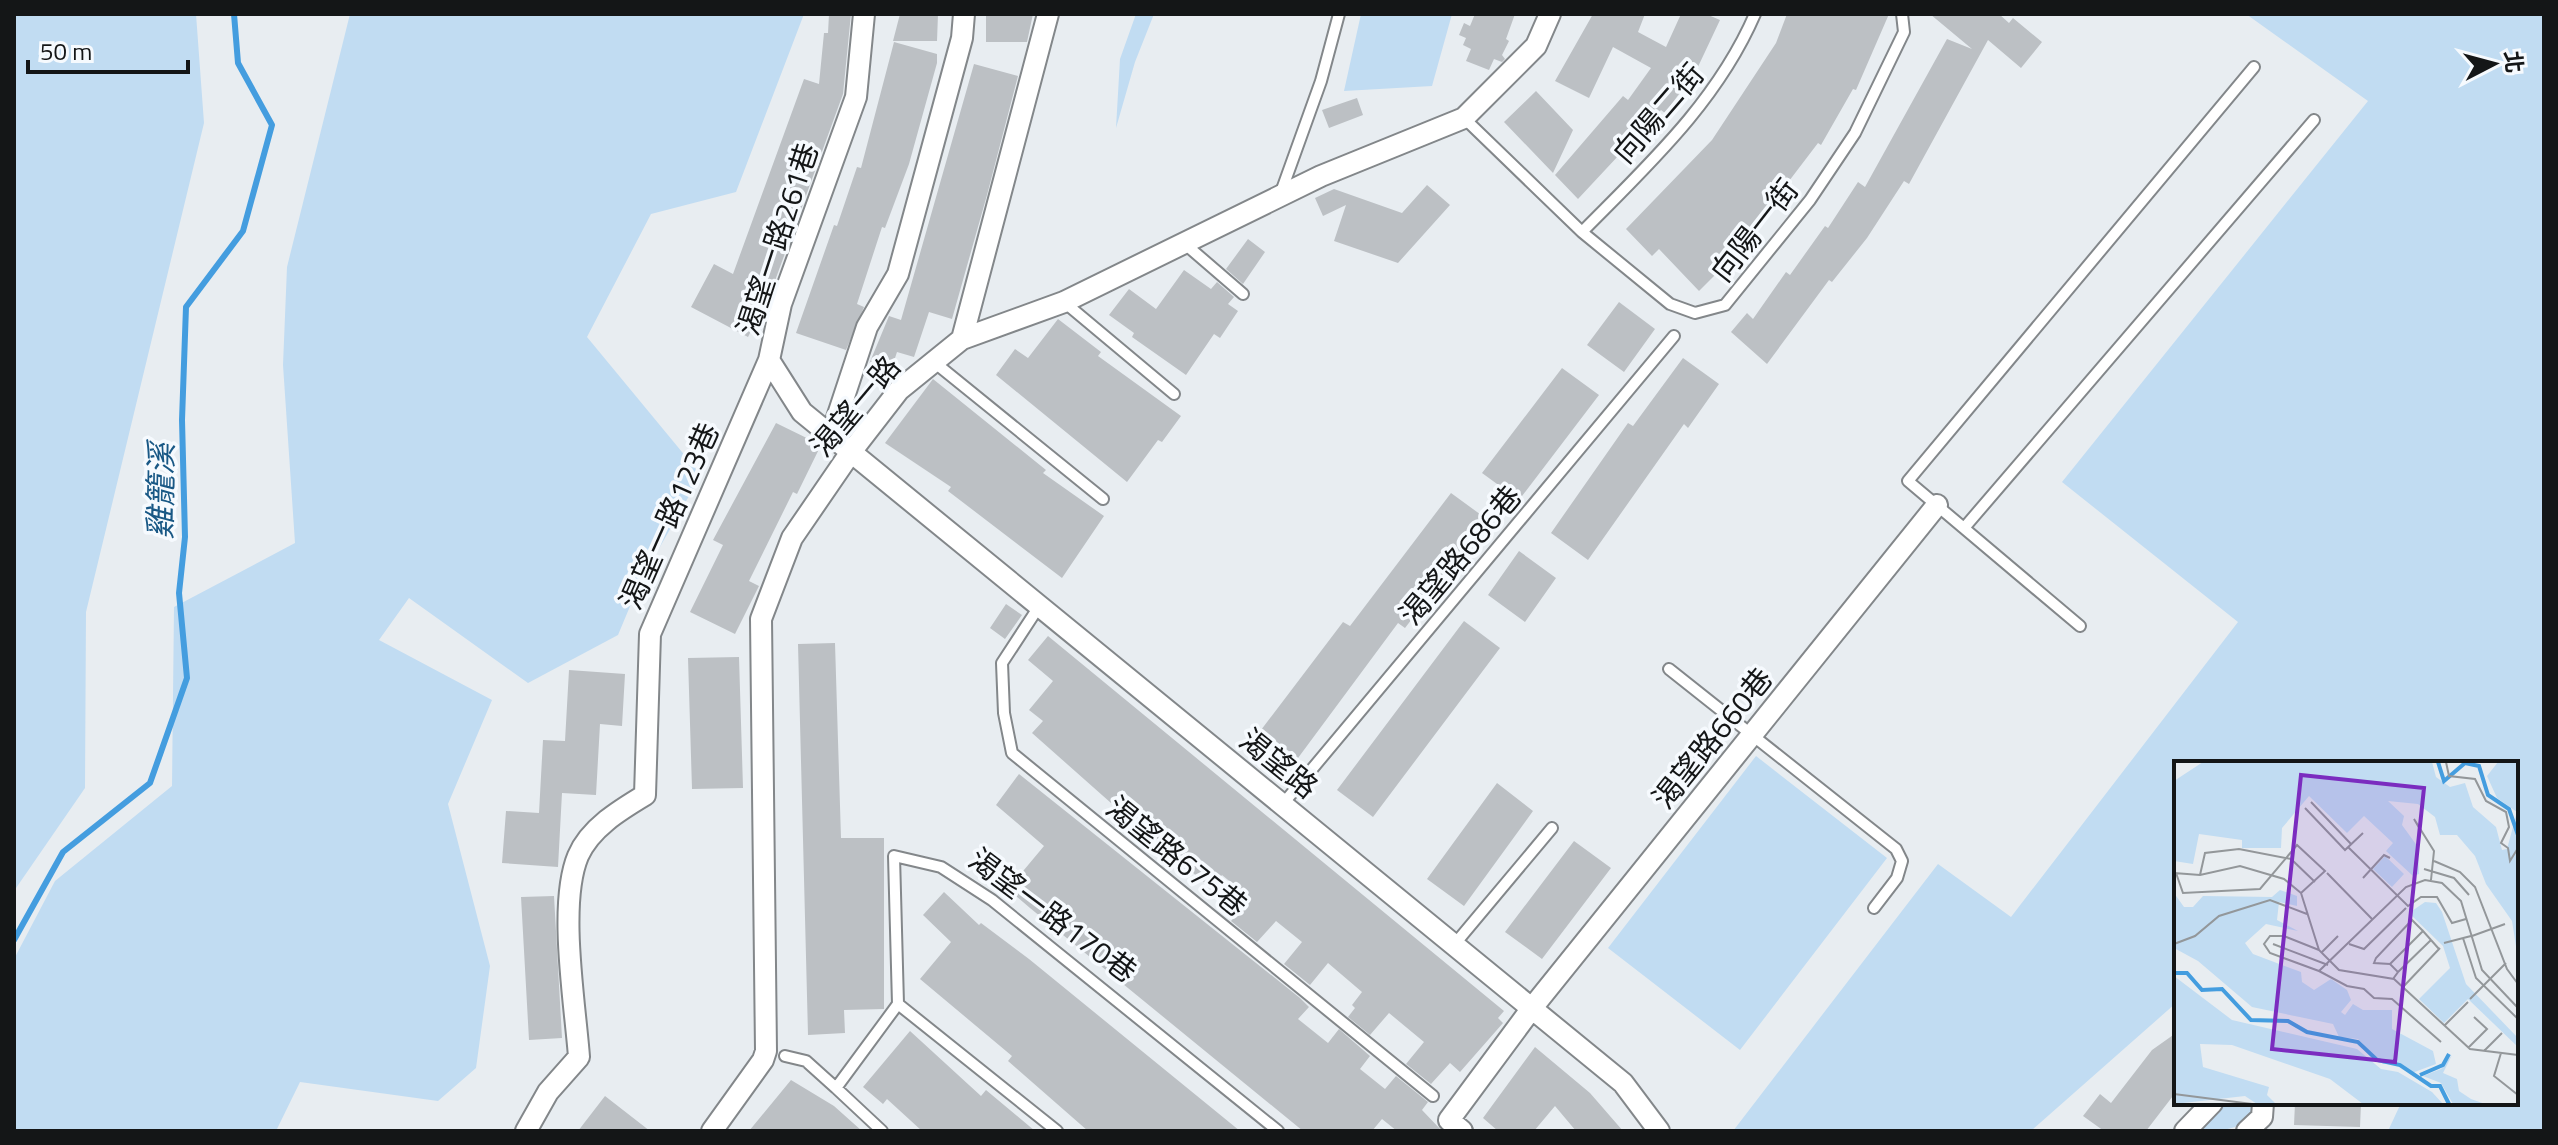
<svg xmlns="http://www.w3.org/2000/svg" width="2558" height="1145" font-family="'Titillium Web','Noto Sans TC',sans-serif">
<rect width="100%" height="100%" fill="#e8edf1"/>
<path fill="#c1dcf2" d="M14,14h182l8,109 -118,489 -1,176 -71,103z
M350,14h454l-68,178 -85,22 -64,123 114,138 -60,105 -23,55 -90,48 -119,-85 -30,42 113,60 -44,104 42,162 -14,102 -38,33 -138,-19 -24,49h-262v-172l41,-78 117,-95 2,-179 121,-64 -12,-178 4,-98z
M1136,14h18l-19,48 -19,66 4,-69z
M1361,14h91l-20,72 -88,5z
M2246,14h298v1117h-156l13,-28h115v-340h-340v240l-145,128h-298l205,-267 73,53 227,-295 -176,-140 306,-381z
M1756,756l131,102 -147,192 -132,-102z
M2224,1103h31c-6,27 -31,28 -54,28z"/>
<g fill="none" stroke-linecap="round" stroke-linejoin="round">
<path stroke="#449ddf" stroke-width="6" d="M14,940l49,-88 87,-69 37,-105 -8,-85 6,-56 -3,-117 4,-113 57,-76 29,-106 -34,-62 -4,-49"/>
</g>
<path fill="#bcc0c4" d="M829,14h22l-8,80 -71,195 -24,48 -57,-30 23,-43 19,10 71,-195 15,5 5,-51h4z
M900,14h38l-1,27h-44z
M986,14h47l-6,28h-41z
M1475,14h40l-9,25 3,2 -7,14 3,4 -3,3 -8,-3 -5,11 -23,-9 5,-12 -8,-4 3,-7 -7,-3 5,-12 6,3z
M1593,14h52l-7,18 28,15 15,-33h25l14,6 -24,51 -31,42 -4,-3 -83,89 -23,-24 68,-79 5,4 23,-32 -38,-21 -24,51 -34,-17z
M1787,14h102l-33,76 -3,-1 -32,56 -3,-2 -92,121 -27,27 -40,-42 -7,7 -26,-27 86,-89 64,-97z
M1930,14h69l10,9 4,-5 29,24 -21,26 -33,-28 -79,144 -5,-3 -37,57 -35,44 -3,-2 -62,84 -36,-32 16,-19 6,6 33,-47 4,3 35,-49 3,2 30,-46 7,5 82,-148 25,10z
M894,42l43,12v9l-28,101 -24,64 -3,-1 -25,77 7,3 -18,43 -50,-17 38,-108 3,1 20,-59 4,1z
M974,64l44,12 -31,119 -35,124 -23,-7 -15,45 -17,-5 -8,24 -22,-7 22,-53 12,4z
M1536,91l37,39 -20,43 -49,-51z
M1357,98l6,17 -34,13 -7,-18z
M1427,185l23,20 -52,58 -64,-22 12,-36 -23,11 -8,-18 19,-9 68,24z
M1248,239l17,13 -22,32 -17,-15z
M1184,270l27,19 6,-7 17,15 -6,7 10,7 -18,27 -6,-4 -28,41 -54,-38 2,-4 -25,-18 20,-26 27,20z
M1619,302l36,27 -31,43 -37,-27z
M1058,319l43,33 -3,4 83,60 -19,26 -4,-2 -31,42 -131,-107 19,-26 13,9z
M1683,358l36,26 -31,44 -4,-4 -96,136 -37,-27 77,-110 5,3z
M1562,368l37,27 -80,105 -37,-27z
M933,379l113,91 -3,3 61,43 -42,62 -114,-87 3,-4 -66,-44z
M776,423l45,22 -24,49 -4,-2 -44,89 10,5 -24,48 -45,-22 33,-67 -10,-5z
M1451,493l37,27 -83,108 -7,-5 -100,135 -37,-28 82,-108 7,4z
M1519,551l37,27 -31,44 -37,-27z
M1006,604l16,11 -17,24 -15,-11z
M1464,621l36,27 -127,169 -36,-27z
M1048,636l456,375 -6,7 5,5 -43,49 -10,-9 -19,21 -25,-20 18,-22 -35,-29 -19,22 -22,-18 7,-9 -3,-3 10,-13 -34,-29 -18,22 -26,-21 18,-22 -26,-21 -19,21 -26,-21 19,-23 -28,-23 -11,13 -75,-63 10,-13 -24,-22 -11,13 -79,-70 11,-12 -14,-11 24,-29 -25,-21z
M835,643l6,195h43v171l-40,1 1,23 -37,2 -10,-391z
M739,657l4,131 -51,1 -4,-131z
M569,670l56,4 -3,52 -22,-2 -4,71 -34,-2 -4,74 -56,-4 4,-52 33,2 4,-73 22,1z
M1019,774l281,224 9,9 -11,12 30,24 11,-14 31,27 -10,13 25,20 11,-13 32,26 -6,8 20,21h-45l-15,-12 -10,12h-69l-273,-223 -22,-19 36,-43 -48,-41z
M1497,783l36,28 -69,95 -37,-27z
M1574,841l37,27 -69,91 -37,-27z
M944,892l35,33 2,-2 48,36 211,172h-152l-80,-70 4,-5 -92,-77 31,-37 -28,-27z
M554,896l8,142 -33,2 -8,-143z
M910,1031l71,65 5,-6 49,41h-113l-35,-32 -4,5 -20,-17z
M2176,1033v59l-30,39h-42l-21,-15 17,-22 11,9 41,-53z
M1535,1047l55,46 33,38h-47l-21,-25 -21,25h-36l-15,-13z
M791,1080l43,26 28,25h-113z
M605,1096l45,35h-72z
M2295,1103h66l-1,24 -66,-2z"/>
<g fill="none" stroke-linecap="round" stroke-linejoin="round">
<g stroke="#83878a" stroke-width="14">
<path id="service" d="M1464,118l118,114 88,72 25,9 30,-8 85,-105 45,-67 49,-101 -2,-18
M1280,195l41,-114 18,-67
M1582,232c66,-67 135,-130 173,-218
M1185,244l58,50
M1064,302l110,92
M934,362l169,137
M1964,528l350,-408
M1038,608l-36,55 2,50 8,40 421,343
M2080,626l-172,-145 346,-414
M1669,669l227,180 6,12 -5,17 -23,30
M1282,805l392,-469
M1454,945l98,-117
M898,1004l159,127
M785,1056l21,5 30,27 62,-84 -4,-148 47,11 51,33 286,231
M836,1088l46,43"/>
</g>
<g stroke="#83878a" stroke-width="24">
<path id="minor" d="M864,14l-8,83 -75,207 -12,56 33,52 821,671 36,48
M962,339l86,-325
M831,436l36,-109 31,-53 64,-236 2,-24
M526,1131l22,-39 31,-35c-4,-54 -21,-153 -1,-201 12,-28 42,-46 67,-61l5,-161 119,-274
M712,1131l51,-71 3,-9 -5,-432 31,-81 59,-86 48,-62 63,-51 102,-37 257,-126 143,-58 72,-72 14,-32
M1462,1131l-13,-11 83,-112 405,-503
M2185,1131l27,-28
M2247,1131l15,-14 1,-14"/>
</g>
<use href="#service" stroke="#fff" stroke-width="10"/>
<use href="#minor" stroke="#fff" stroke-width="20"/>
</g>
<g text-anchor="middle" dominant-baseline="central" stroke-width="7" stroke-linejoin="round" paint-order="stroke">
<g font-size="30" fill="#141617" stroke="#f6fafe">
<text transform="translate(1658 113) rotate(-49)">向陽二街</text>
<text transform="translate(1754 230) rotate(-52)">向陽一街</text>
<text transform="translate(777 239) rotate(-72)">渴望一路261巷</text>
<text transform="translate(855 406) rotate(-50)">渴望一路</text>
<text transform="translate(669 516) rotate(-66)">渴望一路123巷</text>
<text transform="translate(1460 555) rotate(-50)">渴望路686巷</text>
<text transform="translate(1712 738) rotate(-51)">渴望路660巷</text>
<text transform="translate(1279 763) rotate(39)">渴望路</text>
<text transform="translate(1177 856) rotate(39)">渴望路675巷</text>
<text transform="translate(1053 915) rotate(37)">渴望一路170巷</text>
</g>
<g font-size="32" font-style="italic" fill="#195885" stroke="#f6fafe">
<text transform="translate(160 491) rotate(-89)">雞籠溪</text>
</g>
</g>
<g transform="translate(2174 761)">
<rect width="344" height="344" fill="#e8edf1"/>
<path d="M29,1h229l4,15 14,10 15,-4 8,24 23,20 6,23 5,-1 10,-37 -20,-14 -10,-22 11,-14h20v197l-6,-38 -26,-37 -11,-28 -18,-21h-17l-5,-18 -17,-13 -30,-3 16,15 -2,9 16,22 1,27 -6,2 -27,-25 7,-8 -29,-27 -17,17 -38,-37 -27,32 -1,20h-39v-8l-43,-6 -6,30 -19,-3v-80zM211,95l19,18 -12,13 -19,-18zM106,129l17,6v10l-18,-4 -2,18 21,11 -32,-7 -21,19 8,11 48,18 1,10 12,8 17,-11 16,11 4,10 -10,12 4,3 8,-11 10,6h29v19l41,22 3,13 -24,9 -17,-10 -12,1 -25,-25 -19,-2 -6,-13 -81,-17 -54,-46 -24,-13v-55l10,14h9l10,-11 69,1zM251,141l11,1 6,9 24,72 52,54v9l-50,-48 -24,24 -25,-24 31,-31 -7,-22 -34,-33zM0,215l58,44 125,29 24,20 17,3 34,20 11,12h-80l-33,-25 -98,-34 -32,-1 3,23 66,20 -2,8 9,9h-19l-12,-8 -71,8zM278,294l-9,18 14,6 2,12 12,8 14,5h-32l-12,-21 -18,-7 18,-7z" fill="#c1dcf2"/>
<path fill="none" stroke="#449ddf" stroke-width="4" d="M264,1l6,19 21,-18 14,3 9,29 21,14 9,26M0,212h13l15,17 20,-1 29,31 37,1 19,11 51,10 19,18 23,5 31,21h9l9,18M246,314l23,-10 6,-11"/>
<path fill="none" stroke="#93979a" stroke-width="2" d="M272,1l3,14 26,3 11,22 20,11 3,15 -8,16 7,5 2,13 8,-13M137,41l40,42M131,47l40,42 18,-17M247,70l-7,-12 20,32 -3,29M174,86l60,59 13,-9h16l15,26 14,-4M260,100l26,11 15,15 32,82 11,15M250,108l30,9 15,17M0,112l26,2 40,-9 44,13 17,14 18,57 20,20 55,9 76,70 48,6M2,112l7,20 77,-4 37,-44 28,26 -24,22M153,112l46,47M26,114l5,-22 34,-4 52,10 24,23M189,117l21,-23 6,3M298,175l33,-12M289,177l13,40 42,41M270,182l27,-7M0,183l21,-8 24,-20 51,-16 37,14M99,183l55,21M175,183l15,5 42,-41M145,189l-35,-14h-14l-6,8 6,9 49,18 87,-84 19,-7 17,3 19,18 21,69 36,38M147,192l17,-17M216,203l33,-33 8,9M145,210l28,15 17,3 10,9 18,1 49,43M224,211l33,-32 8,9M219,218l5,-7 -8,-8 -16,-1 2,-5 36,-38 11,11M229,226l37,-39M296,238l36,-36M270,265l24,-24M294,287l19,-19 -13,-12M310,290l18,-18M327,292l-7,23 24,19M0,333l78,10"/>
<path fill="#7b2cbf" fill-opacity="0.15" stroke="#7b2cbf" stroke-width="4" d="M127,14l123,13 -29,274 -123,-13z"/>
<rect width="344" height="344" fill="none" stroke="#141617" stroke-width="4"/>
</g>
<rect width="2558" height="1145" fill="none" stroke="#141617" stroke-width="32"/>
<g transform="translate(2494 64) rotate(84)" stroke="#f6fafe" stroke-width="6" paint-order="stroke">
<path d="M0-6L14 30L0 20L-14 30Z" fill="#141617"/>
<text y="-12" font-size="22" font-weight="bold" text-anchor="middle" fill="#141617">北</text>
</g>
<path d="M28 60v12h160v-12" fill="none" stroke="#141617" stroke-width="4"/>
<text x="40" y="60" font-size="24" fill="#141617" stroke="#f6fafe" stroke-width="6" paint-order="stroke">50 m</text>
</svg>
